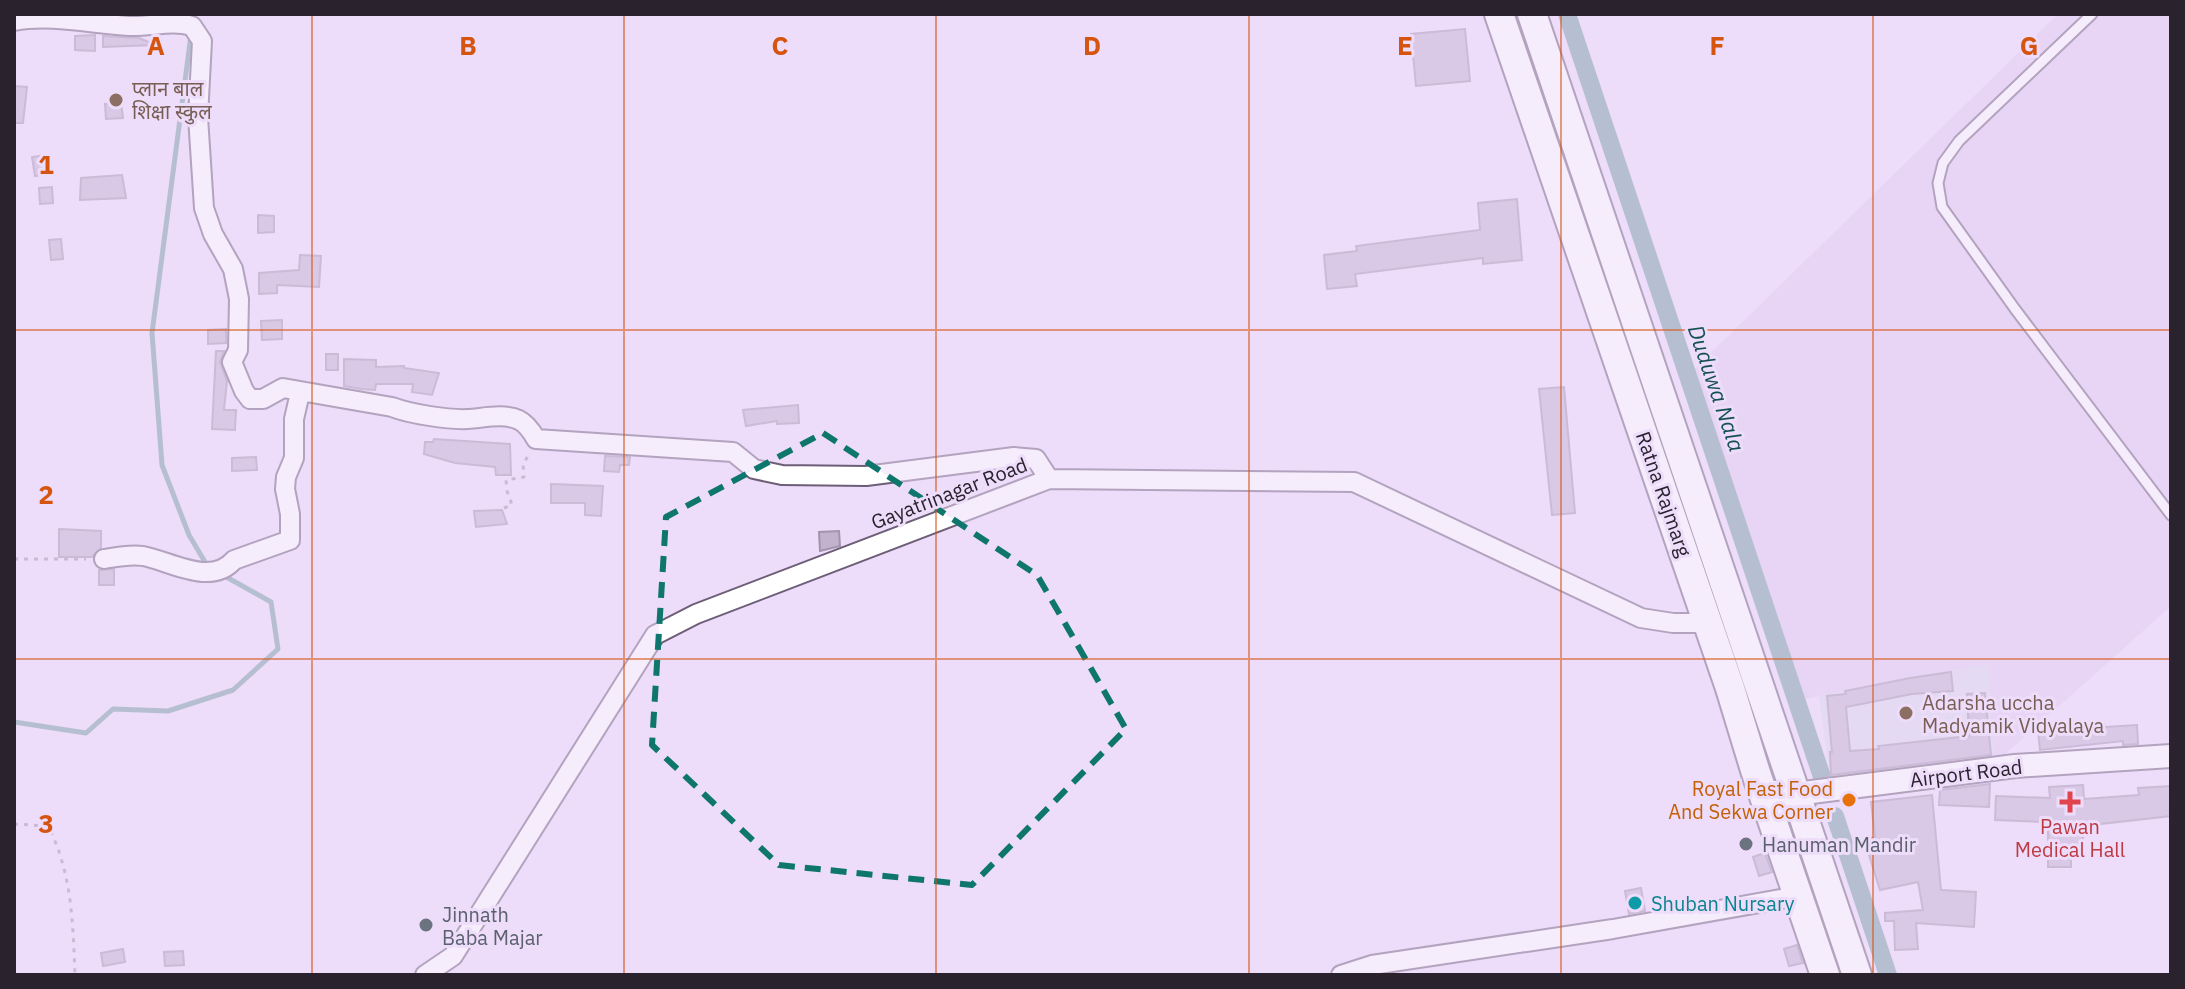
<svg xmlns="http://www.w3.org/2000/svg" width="2185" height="989" font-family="'IBM Plex Sans','Noto Sans Devanagari',sans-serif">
<rect width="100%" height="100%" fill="#eddcfa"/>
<path fill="#e2cdf2" d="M2058,14h113v579l-2,15 -175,156 -102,-83 -91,19 -111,-327z"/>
<path fill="#d9d7ec" d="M1988,664l6,100 -163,17 -12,-85z"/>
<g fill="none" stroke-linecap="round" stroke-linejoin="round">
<path stroke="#749ba0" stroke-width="5" d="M191,35l-39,298 10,132 27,70 19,32
M14,722l72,11 27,-24 55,2 65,-21 45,-41 -7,-47 -50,-28"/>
<path stroke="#749ba0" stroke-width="18" d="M1567,14l255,763
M1835,816l53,159"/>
</g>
<path fill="#c2b2ce" stroke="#a393ae" stroke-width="2" d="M1465,29l5,52 -54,5 -5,-52z
M95,35v16l-20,-1v-14z
M103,36l36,2 17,7 -53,2z
M14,86l13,1 -4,36h-9z
M121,103l2,15 -17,1 -1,-15z
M46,155l2,19 -13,2 -3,-19z
M122,175l4,23 -46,2 1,-22z
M52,187l1,16 -13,1 -1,-16z
M1517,199l5,61 -39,4v-6l-128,16 2,12 -30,3 -3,-34 33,-4 -1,-5 124,-16 -2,-27z
M258,215l16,1v16l-16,1z
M61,239l2,20 -12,1 -2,-20z
M300,255l21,1 -2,31 -42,-2v8l-18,1v-21l40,-3z
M282,320v19l-20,1 -1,-19z
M226,329v14l-18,1v-14z
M216,351h8l-4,11 7,19 -3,29h12l-1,20 -23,-1z
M326,354h12v16h-12z
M344,359l32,1v7l28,-1v2l35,5 -7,22 -20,-3 1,-8h-37l-1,6 -14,-1 -17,-3z
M1564,387l11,126 -23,2 -13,-126z
M798,405l1,18 -22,1v-3l-31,5 -3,-16z
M434,439l76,5 1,31h-15l-1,-8 -40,-4 -31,-9 1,-12h8z
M605,456l25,1 -1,8h-9l-1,7 -15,-1z
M256,457l1,13 -25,1v-13z
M551,484l52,2 -2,30 -16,-1v-12h-34z
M502,510l5,14 -31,3 -2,-16z
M59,529l42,2v17l-9,9h-33z
M839,531l1,15 -20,5 -1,-19z
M114,569v16h-15v-15z
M1951,672l2,19 -41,3 -66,13 4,44 29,-2 -1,-3 91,-10 -2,-42 18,-1 6,62 -160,20 -1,-23h2l-5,-56 19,-2 -1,-3 65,-13z
M2104,723l1,4 32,-2 1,19 -15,1v-4l-83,9 -2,-19z
M1990,784l-1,23 -50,-2 1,-15z
M2083,785l1,14 55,-4 -1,-7 33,-2v30l-88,10v31h-12v10h-23v-45l-53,-2 1,-24 54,2 -1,-11z
M1932,795l9,95 35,2 -2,35 -58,-4 2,26 -23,1 -1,-29h-9v-8l38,-3 -5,-28 -38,8 -16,-51 11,-2 -4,-35z
M1765,853l7,19 -13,4 -6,-19z
M1641,888l4,23 -16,3 -4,-23z
M1797,945l6,18 -14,3 -5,-17z
M123,949l2,13 -22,4 -2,-13z
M183,951l1,14 -19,1 -1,-14z"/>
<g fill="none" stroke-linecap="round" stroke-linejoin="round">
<g stroke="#6d5e77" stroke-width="13">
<path id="service" d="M2092,14l-133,127 -16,22 -5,20 4,24 73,102 156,206"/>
</g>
<g stroke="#6d5e77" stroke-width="22">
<path id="minor" d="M14,21c37,-7 78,3 115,5 22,1 43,-6 63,0l10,15 -4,76 6,91 9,26 20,35 6,30 -1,51 -6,12 12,29 6,8h13l20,-11 109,19c18,7 57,13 76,12 16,-1 36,-6 51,1 8,4 13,12 17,19l197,13 21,17 28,6 84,1 148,-19 22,2 13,20
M104,559c12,-2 26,-5 39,-3 27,5 68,31 91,4l56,-20v-26l-5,-25 1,-12 8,-19v-39l6,-26
M425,975l28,-19 202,-321 41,-21 353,-135 305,3 287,136 32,5h34
M1341,975l31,-10 241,-36 185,-33"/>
</g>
<g stroke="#6d5e77" stroke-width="26">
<path id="tertiary" d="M1762,791l34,3 219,-28 156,-10"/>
</g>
<g stroke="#6d5e77" stroke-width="32">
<path id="trunk" d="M1499,14l231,674 25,82 70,205
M1532,14l325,961"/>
</g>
<path stroke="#9f92a9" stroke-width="3" stroke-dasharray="4 6" stroke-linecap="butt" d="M504,508l8,-3 -5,-14 -1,-11 18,-3 -1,-13 7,-11
M14,559h72
M14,824l34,2c24,46 25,98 27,149"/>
<use href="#service" stroke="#fff" stroke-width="9"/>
<use href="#minor" stroke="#fff" stroke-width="18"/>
<use href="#tertiary" stroke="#fff" stroke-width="22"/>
<use href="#trunk" stroke="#fff" stroke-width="28"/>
</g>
<path d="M0 0H2185V989H0ZM823,433l214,142 89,154 -154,156 -193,-20 -127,-120 14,-228z" fill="#eddcfa" fill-opacity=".55" fill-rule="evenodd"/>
<path fill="none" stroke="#0f766e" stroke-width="6" stroke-dasharray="16 10" stroke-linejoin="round" d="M823,433l214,142 89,154 -154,156 -193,-20 -127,-120 14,-228z"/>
<path fill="none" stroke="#d5540f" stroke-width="2" stroke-opacity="0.55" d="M312,14v961M624,14v961M936,14v961M1249,14v961M1561,14v961M1873,14v961M14,330h2157M14,659h2157"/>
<g fill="#8d6e63" stroke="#eddcfa" stroke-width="3">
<circle cx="116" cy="100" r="8"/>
<circle cx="1906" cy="713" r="8"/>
</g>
<circle fill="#e8710a" stroke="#eddcfa" stroke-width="3" cx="1849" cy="800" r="8"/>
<path fill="#e0444e" stroke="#eddcfa" stroke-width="3" d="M2066 790h8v8h8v8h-8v8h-8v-8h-8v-8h8z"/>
<g fill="#6b7280" stroke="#eddcfa" stroke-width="3">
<circle cx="1746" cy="844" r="8"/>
<circle cx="426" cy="925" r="8"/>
</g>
<circle fill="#0f9aa8" stroke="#eddcfa" stroke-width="3" cx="1635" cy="903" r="8"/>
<g text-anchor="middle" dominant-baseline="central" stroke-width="6" stroke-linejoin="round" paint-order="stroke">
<g font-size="20" fill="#785e54" stroke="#eddcfa" text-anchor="start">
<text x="132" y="88">प्लान बाल<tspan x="132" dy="23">शिक्षा स्कुल</tspan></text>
<text x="1922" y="702">Adarsha uccha<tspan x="1922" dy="23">Madyamik Vidyalaya</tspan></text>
</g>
<g font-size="20" fill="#2a232e" stroke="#eddcfa">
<text transform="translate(949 493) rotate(-21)">Gayatrinagar Road</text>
<text transform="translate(1664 494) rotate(71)">Ratna Rajmarg</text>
<text transform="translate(1966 773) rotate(-7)">Airport Road</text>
</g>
<g font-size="20" fill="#c56008" stroke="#eddcfa" text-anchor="end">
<text x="1833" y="788">Royal Fast Food<tspan x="1833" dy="23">And Sekwa Corner</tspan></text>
</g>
<g font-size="20" fill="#be3a42" stroke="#eddcfa">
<text x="2070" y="826">Pawan<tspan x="2070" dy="23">Medical Hall</tspan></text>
</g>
<g font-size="20" fill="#5b616d" stroke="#eddcfa" text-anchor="start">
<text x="1762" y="844">Hanuman Mandir</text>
<text x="442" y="914">Jinnath<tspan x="442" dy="23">Baba Majar</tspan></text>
</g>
<g font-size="20" fill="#0d838f" stroke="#eddcfa" text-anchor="start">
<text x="1651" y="903">Shuban Nursary</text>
</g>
<g font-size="22" font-style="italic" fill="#165057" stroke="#eddcfa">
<text transform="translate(1717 388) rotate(71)">Duduwa Nala</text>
</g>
</g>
<g font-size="26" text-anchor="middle" font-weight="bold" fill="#d5540f" stroke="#eddcfa" stroke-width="6" stroke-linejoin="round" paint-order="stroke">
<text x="156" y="55">A</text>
<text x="468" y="55">B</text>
<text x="780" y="55">C</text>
<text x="1092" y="55">D</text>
<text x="1405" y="55">E</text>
<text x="1717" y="55">F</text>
<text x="2029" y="55">G</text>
<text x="46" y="174">1</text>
<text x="46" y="504">2</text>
<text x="46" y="833">3</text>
</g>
<rect width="2185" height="989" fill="none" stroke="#2a232e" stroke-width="32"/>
</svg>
